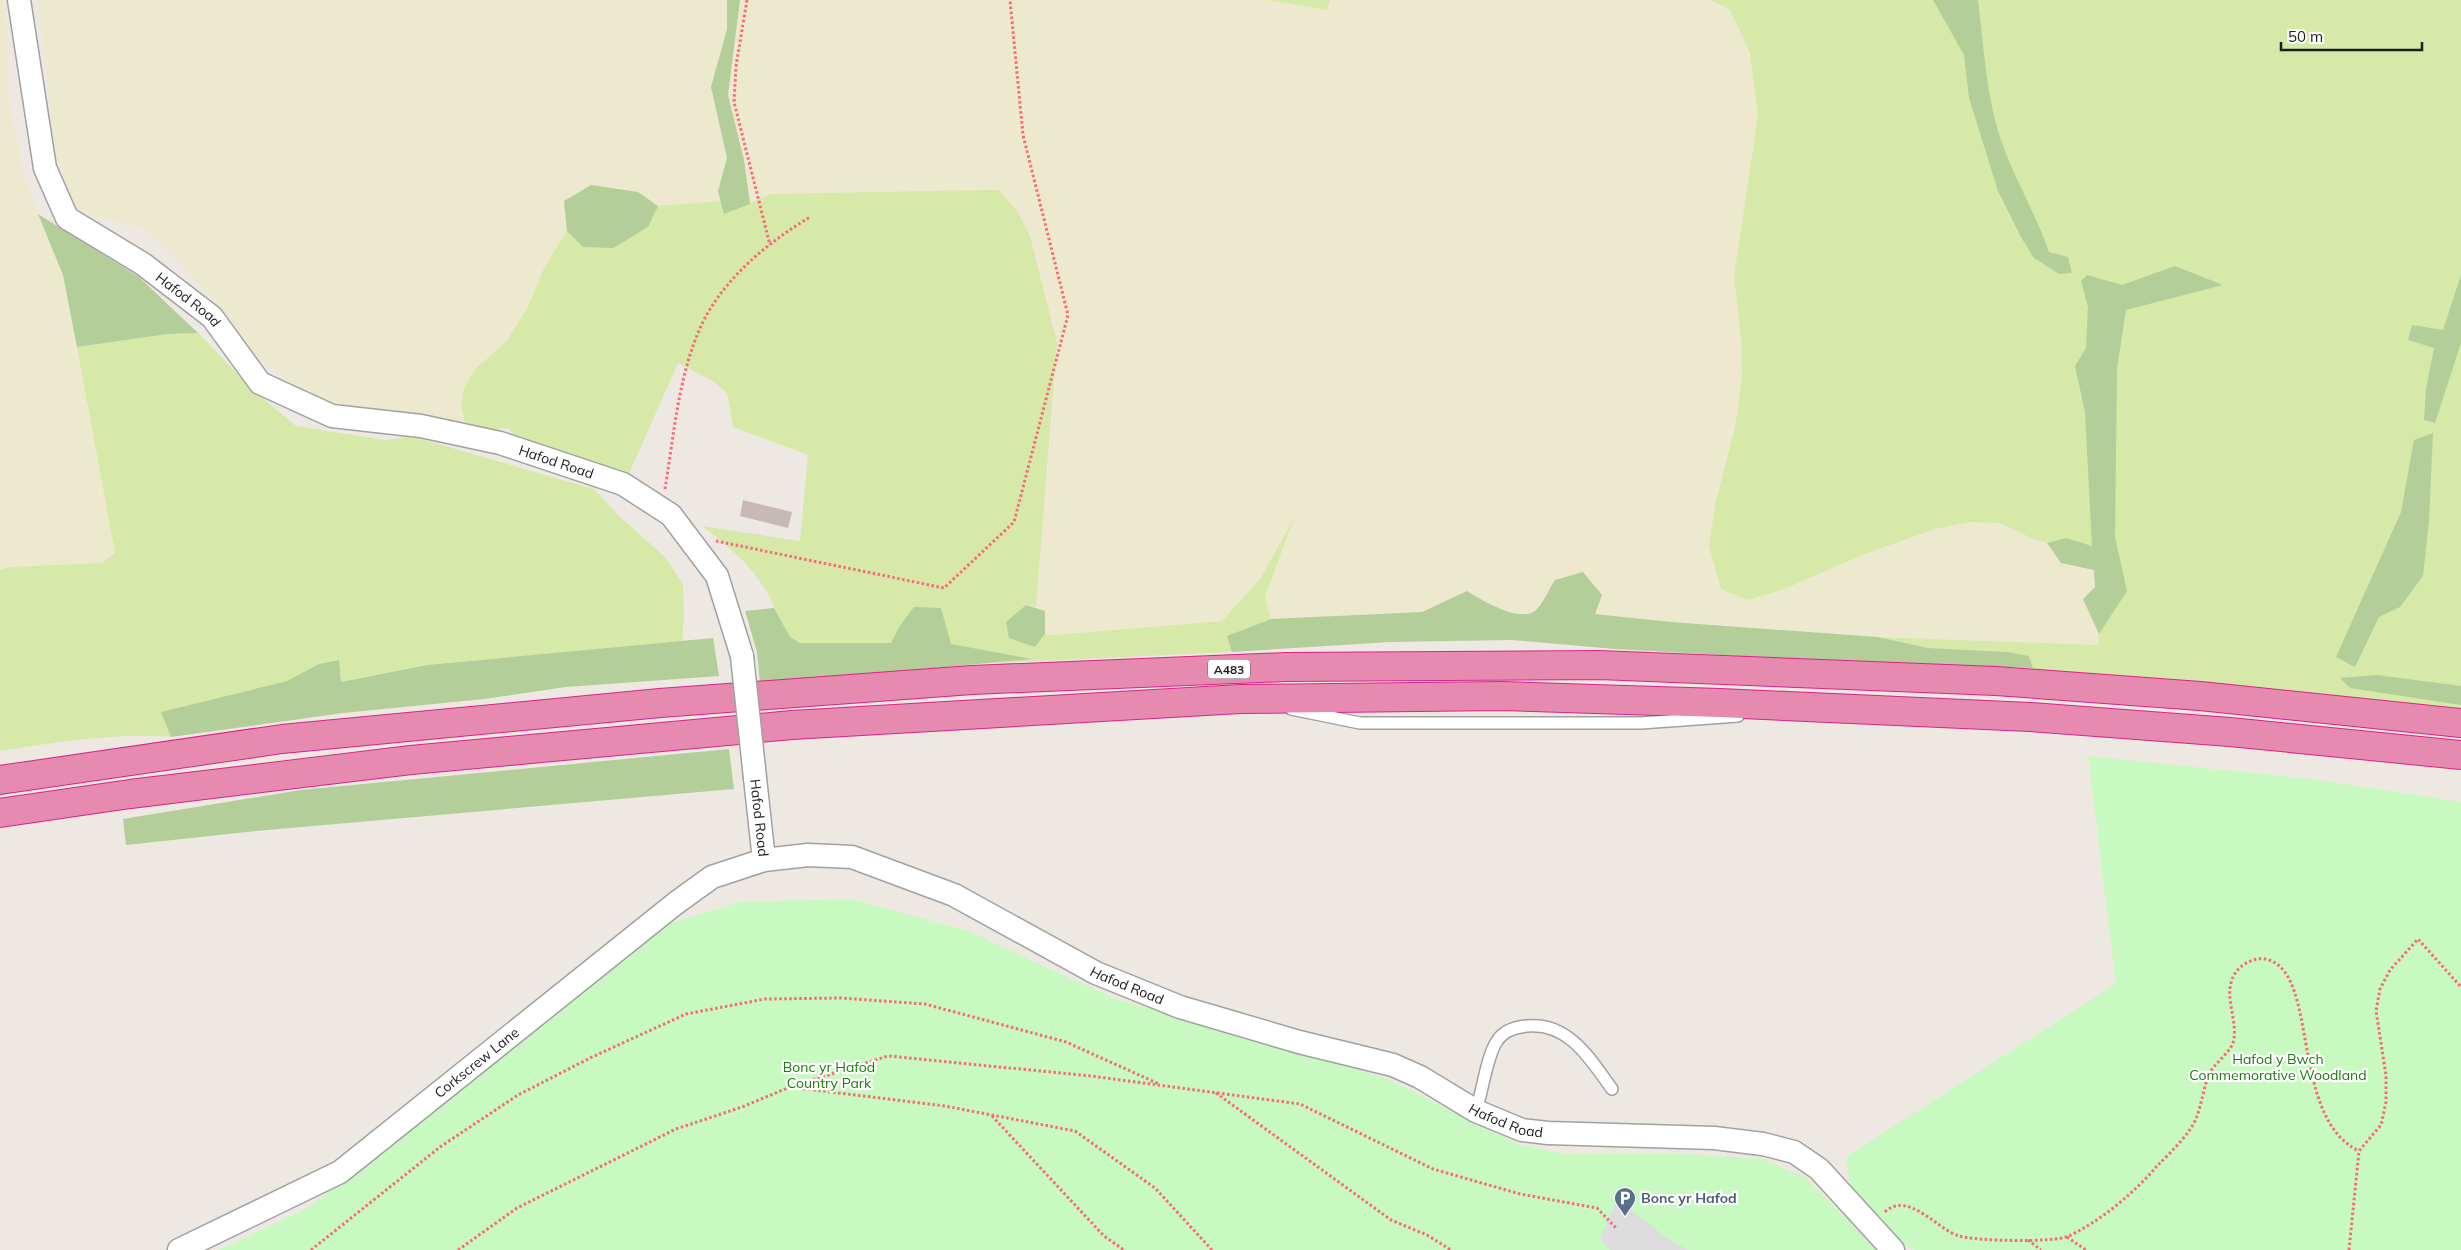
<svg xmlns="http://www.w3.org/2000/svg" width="2461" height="1250" font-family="Mulish,sans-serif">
<rect width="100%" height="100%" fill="#eee8e3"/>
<path fill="#ede9ce" d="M0,0h4l4,40 -1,51 17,87 39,97 52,278 -13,10 -92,4 -10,3z
M38,0h1673l19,10 20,43 8,62 -24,162 7,62 1,39 -7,50 -19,73 32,99 34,-10 83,-36 70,-25 35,-7 29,1 37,17 67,19 -5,86 -220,-8 -207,-15 -77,-8 8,-19 -47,-15 -20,30 -10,5 -34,-9 -24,-15 -45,21 -151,7 -6,-22 28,-76 -33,58 -38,42 -168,14 -9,-1v-23l-9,-4 18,-207 -283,-206 -47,20 -3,-13 -63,5 -91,25 -23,37 -16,39 -22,35 -32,28 -13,37 4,17 -93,-12 -57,-12 -29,-20 -34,-29 -30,-41 -48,-55 -29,-26 -67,-18 -22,-46z"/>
<path fill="#d6e9a9" d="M1267,0h63l-3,10z
M1711,0h750v710l-484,-43 56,1 -4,-12 -21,-4 -80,-4 -50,-11 220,8 5,-86 -67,-19 -37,-17 -29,-1 -35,7 -70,25 -83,36 -34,10 -27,-11 -12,-43 7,-45 19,-73 7,-50 -1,-39 -7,-62 24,-162 -8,-62 -20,-43z
M985,190h14l18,21 13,25 27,107 -21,264 -10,-2 9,42 10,-13 9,1 168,-14 38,-42 34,-61 -29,79 6,22 -44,17 5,16 -251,12 49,-5 -253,4c-1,-15 1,-45 -4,-58 -14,-34 -42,-57 -71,-79l98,15 8,-86 -75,-28 -6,-34 -14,-12 -35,-18 -50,113 -47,-18 -58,-13 -14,-16 -8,-1 -8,4 -28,-8 -4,-17 2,-16 11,-21 32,-28 22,-35 16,-39 23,-37 91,-25 63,-5 4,13 46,-20z
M198,333l56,58 42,35 88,14 30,-3 180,52 25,27 46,41 18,27 1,33 -2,24 -255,24 -86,17 -2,-22 -20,4 -32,17 -126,31 10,25c-58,-4 -114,5 -171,14v-181l10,-3 92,-4 13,-10 -38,-206 91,-13z"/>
<path fill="#b3ce98" d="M727,0h13l-12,95 16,65 6,44 -26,10 -6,-23 9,-33 -16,-71 16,-58z
M1933,0h45c6,48 8,97 24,143 13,37 34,71 47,109l19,5 4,16 -13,1 -25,-16 -13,-21 -23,-46 -29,-93 -5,-43z
M591,185l47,7 20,14 -10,21 -35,21 -30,-1 -16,-16 -3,-30z
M38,214l101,63 59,56 -30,1 -91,13 -14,-72z
M2175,266l48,19 -97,25 -9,59 -2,168 12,54 -28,43 -16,-35 12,-12 -1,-17 -33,-7 -14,-20 19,-5 26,8 -7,-134 -10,-46 11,-18 2,-41 -7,-26 6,-6 35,10z
M2461,275v68l-26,80 -11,-3 2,-31 8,-41 -26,-8 4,-15 31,5z
M2433,433l-4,88 -6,55 -23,31 -21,10 -24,50 -19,-10 65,-145 13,-72z
M1583,572l19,23 -7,19 76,8 207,15 50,11 80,4 21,4 4,12 -203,-7 -215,-12 -103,-9 -122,2 -158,10 -5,-16 44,-17 151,-7 45,-21c14,9 54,33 69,19 8,-8 13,-21 19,-30z
M1026,605l19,6v23l-10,13 -26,-9 -3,-16z
M914,607l27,1 10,36 81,15 -272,25 -3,-32 -12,-41 29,-3 16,29 10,6h91l8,-16z
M713,638l6,38 -153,11 -82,12 -141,14 -172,24 -10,-25 126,-31 32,-17 20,-4 2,22 86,-17z
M2377,675l84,11v19l-111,-17 -10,-10z
M729,749l5,40 -478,42 -130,14 -3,-26 178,-29z"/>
<path fill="#c7f9c0" d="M2088,756l230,24 143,22v448h-547c-17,-7 -55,-42 -61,-59 -5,-11 -6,-23 -6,-35l269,-172z
M852,899l116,32 145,67 275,81 129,65 42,9 129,1 75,5 42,18 73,73h-1659l89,-42 363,-285 70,-21z"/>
<path fill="#ddd" d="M1618,1199l46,37 24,14h-78l-10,-12z"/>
<path fill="#c6b9b7" d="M743,500l49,12 -4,16 -48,-12z"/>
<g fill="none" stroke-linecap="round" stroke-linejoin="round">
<g stroke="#a1a1a1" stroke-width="14">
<path id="lane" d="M1291,709l69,14h281l97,-7
M1476,1111c6,-18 11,-56 21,-70 6,-10 19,-14 30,-15 42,-4 63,33 85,63"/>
</g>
<g stroke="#a1a1a1" stroke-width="25">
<g id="street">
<path id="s1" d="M19,0l26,168 22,50 76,46 69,53 48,66 72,33 89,10 79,17 123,41 48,31 46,61 25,80"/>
<path id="s2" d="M755,778l9,82"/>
<path id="s3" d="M179,1250l161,-78 336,-269 36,-26 52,-17 44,-5 44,2 102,38 142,78 84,34 119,35 94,23 27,12 56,34 46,19 26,3 166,5 49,6 31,8 25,17 74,81"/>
</g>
</g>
<g stroke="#d82488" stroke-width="30">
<path id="highway" d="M0,780l282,-41 378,-36 312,-23 314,-13 313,-2 397,16 204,15 261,27
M0,813l130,-19 281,-34 381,-35 448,-26 262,-3 218,7 310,14 200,15 231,23"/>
</g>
<path stroke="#f96979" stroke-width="3" stroke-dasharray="2.5 2.5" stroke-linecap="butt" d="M747,0l-11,66 -2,36 36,143
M665,489c9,-54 13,-112 36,-163 22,-47 66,-83 109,-109
M716,541l228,47 70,-66 54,-207 -45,-180 -13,-135
M1216,1093l175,127 36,15 24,15
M992,1116l112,120 20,14
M1885,1212c23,-22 53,18 74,24 17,5 95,7 110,0 33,-16 65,-43 89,-71 12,-12 34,-33 39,-49 5,-14 7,-29 12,-42 6,-12 23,-22 25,-35 3,-21 -10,-42 -1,-62 5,-12 23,-22 36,-17 50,16 21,158 90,191
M2067,1237l19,13
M2028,1240l13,10
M311,1250l129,-103 78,-52 72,-37 96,-44 79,-15 76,-1 84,6 141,38 93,42
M458,1250l59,-42 159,-79 66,-22 48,-20
M1212,1250l-57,-62 -80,-57 -130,-25 -155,-19 98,-31 203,20 209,28 133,65 87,25 77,14 20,21
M2349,1250l10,-99 22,-26 5,-23v-27l-10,-64 4,-22 10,-19 28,-31 43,48"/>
<use href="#lane" stroke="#fff" stroke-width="11"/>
<use href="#street" stroke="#fff" stroke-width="22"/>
<use href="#highway" stroke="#e68baf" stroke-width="28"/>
<g stroke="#a1a1a1" stroke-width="25" stroke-linecap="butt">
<path id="street-bridge" d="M742,656l13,122"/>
</g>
<use href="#street-bridge" stroke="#fff" stroke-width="22"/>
</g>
<defs>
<g id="parking-pin" transform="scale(1.125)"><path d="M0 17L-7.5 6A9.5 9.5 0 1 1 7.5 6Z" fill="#5c6f8a" stroke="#fff"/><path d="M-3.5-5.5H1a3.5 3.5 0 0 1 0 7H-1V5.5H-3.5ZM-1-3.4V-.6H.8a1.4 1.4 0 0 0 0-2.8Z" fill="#fff"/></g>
</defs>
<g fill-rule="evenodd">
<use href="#parking-pin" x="1625" y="1198"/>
</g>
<g text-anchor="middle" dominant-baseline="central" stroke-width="4.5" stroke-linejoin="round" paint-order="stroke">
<rect fill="#fff" stroke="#616161" stroke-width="1" x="1208" y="659.5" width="42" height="19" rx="4"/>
<g font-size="12" font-weight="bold" fill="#1d1d1d">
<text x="1229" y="669">A483</text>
</g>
<g font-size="14" fill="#1d1d1d" stroke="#fff">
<text stroke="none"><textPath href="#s1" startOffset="371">Hafod Road</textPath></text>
<text stroke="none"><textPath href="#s1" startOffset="791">Hafod Road</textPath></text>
<text stroke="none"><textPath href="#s2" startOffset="40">Hafod Road</textPath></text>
<text stroke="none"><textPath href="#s3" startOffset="1101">Hafod Road</textPath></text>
<text stroke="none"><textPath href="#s3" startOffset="354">Corkscrew Lane</textPath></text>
<text stroke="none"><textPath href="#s3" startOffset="1506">Hafod Road</textPath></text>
</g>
<g font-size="14" fill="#1a7b0c" stroke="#fff">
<text x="2278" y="1059">Hafod y Bwch<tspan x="2278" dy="16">Commemorative Woodland</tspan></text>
<text x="829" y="1067">Bonc yr Hafod<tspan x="829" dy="16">Country Park</tspan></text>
</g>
<g font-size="14" font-weight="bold" fill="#4e5e75" stroke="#fff" text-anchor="start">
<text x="1641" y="1198">Bonc yr Hafod</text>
</g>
</g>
<path d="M2281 42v8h141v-8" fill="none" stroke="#1d1d1d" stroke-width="2.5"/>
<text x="2288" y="42" font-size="15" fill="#1d1d1d" stroke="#ffffff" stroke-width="4" paint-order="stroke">50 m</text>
</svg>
